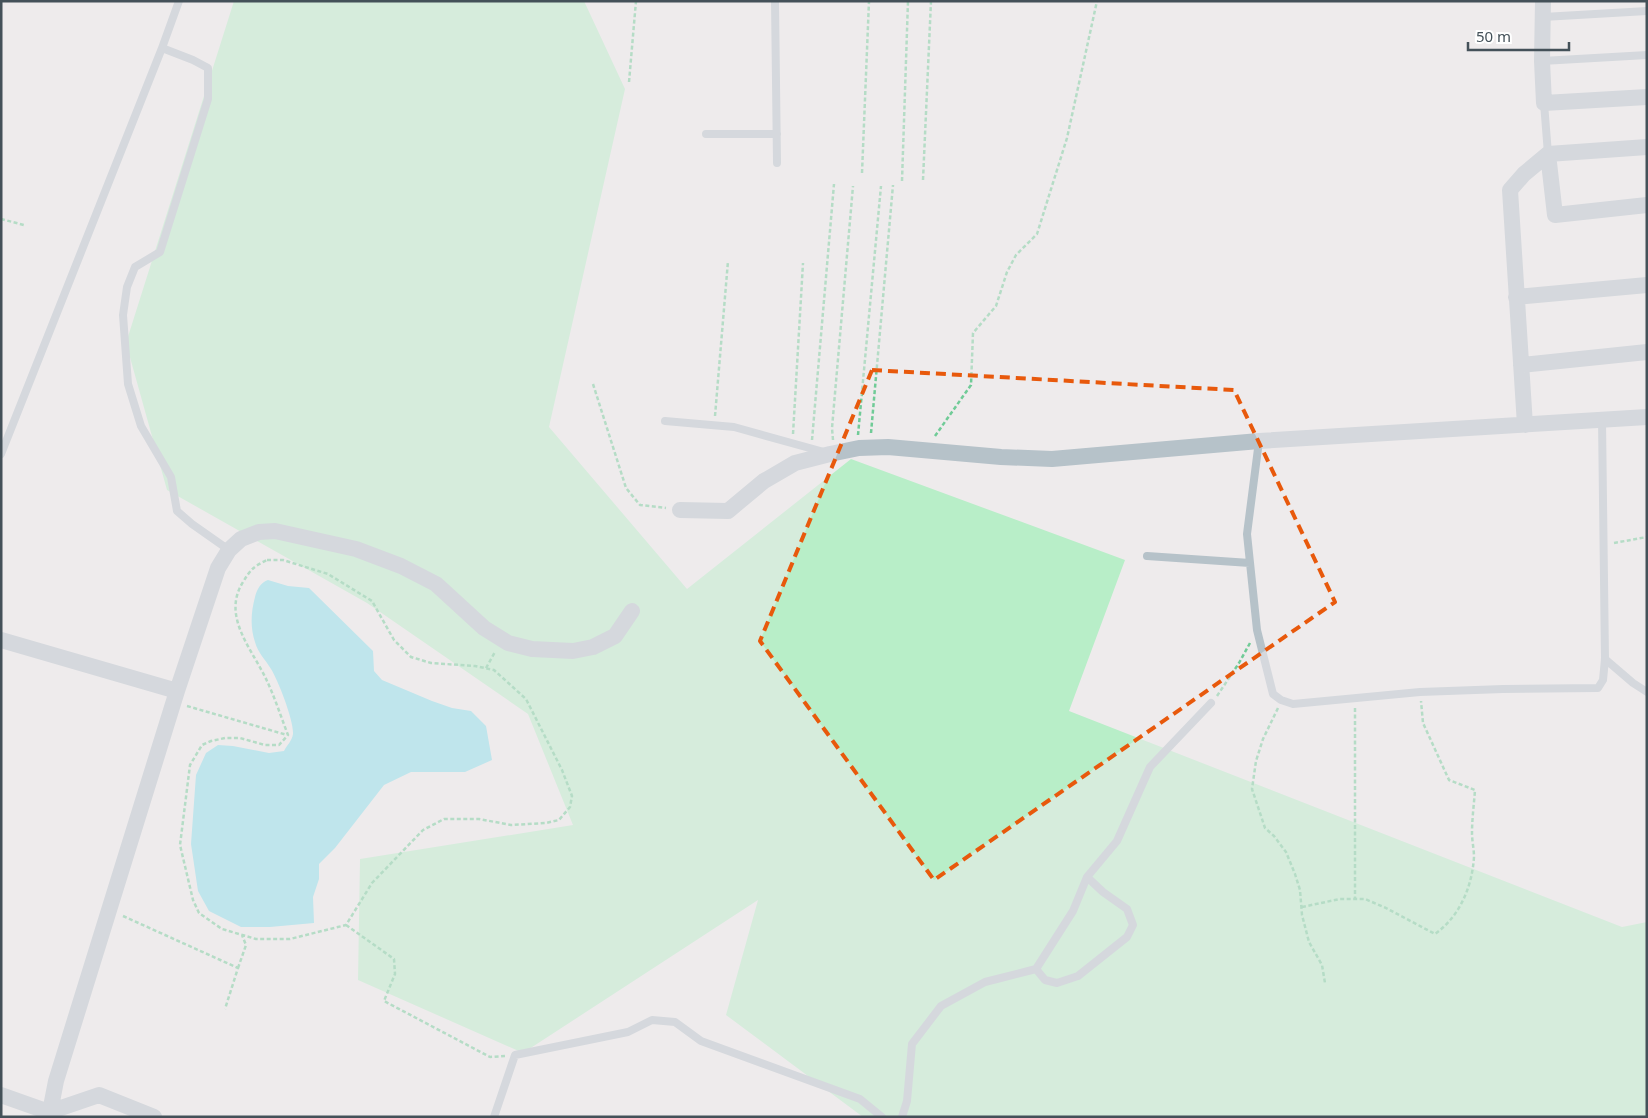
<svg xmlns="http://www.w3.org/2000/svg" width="1648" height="1118" font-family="'Noto Sans',sans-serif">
<rect width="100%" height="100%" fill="#eeebec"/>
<path fill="#b8eec8" d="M234,1h350l41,88 -76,338 138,162 164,-130 274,101 -56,151 553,216 25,-5v195h-784l-137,-102 32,-115 -235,153 -165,-73 2,-121 213,-34 -45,-111 -161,-111 -200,-113 -41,-147z"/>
<path fill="#85deeb" d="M268,580l20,6 21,2 64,63 1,20 8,9 50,21 20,7 19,3 15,15 6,34 -27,12h-54l-27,13 -49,63 -16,16v15l-6,18 1,26 -44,4h-29l-32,-16 -11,-20 -7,-47 5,-69 10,-22 12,-8 15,1 36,7 15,-2c3,-6 8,-10 9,-17 1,-13 -15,-54 -22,-65 -6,-10 -13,-16 -16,-27 -5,-15 -4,-30 0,-45 2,-8 6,-15 13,-17z"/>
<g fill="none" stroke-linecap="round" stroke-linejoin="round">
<path stroke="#70cb97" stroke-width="2.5" stroke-dasharray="4 2.5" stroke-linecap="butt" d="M629,82l7,-81
M862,173l7,-172
M923,180l8,-179
M902,181l6,-180
M1,219l23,6
M593,384l33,104 14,17 26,3
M715,416l13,-155
M871,433l22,-248
M793,434l10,-171
M858,435l23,-249
M935,436l36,-51 2,-52 23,-27 11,-34 9,-17 21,-21 30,-96 30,-137
M812,440l22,-256
M833,440l-1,-12 21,-242
M1614,543l33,-6
M267,560h16l45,14 44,27 22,39 17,17 20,6 44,3 19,4 32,29 36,71 10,26 -2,11 -11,13 -13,3 -35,2 -32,-6h-35l-21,11 -51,53 -26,42 -56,14h-34l-34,-10 -23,-16 -6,-13 -13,-55 10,-80 12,-20 9,-4 14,-3h15l25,7h14l9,-10c-7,-18 -13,-37 -21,-54 -14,-31 -46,-64 -24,-99 8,-13 10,-15 24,-22z
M486,668l9,-16
M1217,696l22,-33 11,-20
M187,706l100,29
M1278,708l-15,31 -7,22 -4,28 13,39 9,8 12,16 9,22 5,16 2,25 7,27 13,23 3,18
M1355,708v191
M1302,907l38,-8h25l21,9 49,26c25,-18 37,-47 39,-77 0,-8 -2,-16 -2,-24 0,-14 2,-29 3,-43l-26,-10 -26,-57 -2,-22
M123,916l115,52 -13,41
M346,925l48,34 1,15 -11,27 106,56 15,-1
M238,968l8,-23 -4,-10"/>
<path stroke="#b6c2c9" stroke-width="8" d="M775,1l2,162
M1543,17l104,-6
M162,48l31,12 15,8v31l-48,153 -25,15 -8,20 -4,28 5,69 13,42 30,51 6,34 15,13 37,26
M1542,61l105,-6
M1544,103l4,51
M706,134h71
M665,421l69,6 90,25
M1259,441l-12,93 10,96 16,64 8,6 12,4 127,-12 83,-3 95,-1 5,-8 2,-21 -3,-239
M1,454l161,-406 17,-47
M1147,556l103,7
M1605,659l28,24 14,9
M1036,969l9,11 12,3 21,-7 49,-39 6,-12 -6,-16 -24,-17 -16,-15
M494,1117l21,-62 113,-23 24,-12 23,2 26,19 159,58 22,18
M902,1117l5,-16 5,-57 29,-38 44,-24 51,-13 37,-58 14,-34 30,-36 33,-74 61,-64"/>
<path stroke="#b6c2c9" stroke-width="16" d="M1543,1l-1,60 2,42 103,-6
M1548,154l7,61 92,-10
M1516,297l131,-12
M1521,365l126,-13
M1525,425l-15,-235 14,-16 24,-20 99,-7
M680,510l48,1 36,-30 31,-18 35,-9 29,-6 29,-1 113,10 51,2 207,-18 388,-24
M1,640l176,51
M1,1095l48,17 50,-17 55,22
M49,1117l7,-36 121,-390 41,-123 11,-18 12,-11 18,-7 16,-1 81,18 45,17 35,18 48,44 24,15 24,6 41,2 20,-4 22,-11 17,-25"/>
</g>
<path d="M0 0H1648V1118H0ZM872,370l362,20 101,212 -401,278 -174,-239z" fill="#eeebec" fill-opacity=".55" fill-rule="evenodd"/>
<path fill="none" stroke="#e8590c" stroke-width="4" stroke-dasharray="10 6" stroke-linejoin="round" d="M872,370l362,20 101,212 -401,278 -174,-239z"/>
<rect width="1648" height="1118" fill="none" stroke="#445159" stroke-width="5"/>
<path d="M1468 42v8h101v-8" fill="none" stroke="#445159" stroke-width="2.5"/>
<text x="1476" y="42" font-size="15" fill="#445159" stroke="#ffffff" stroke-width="4" paint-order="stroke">50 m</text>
</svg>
